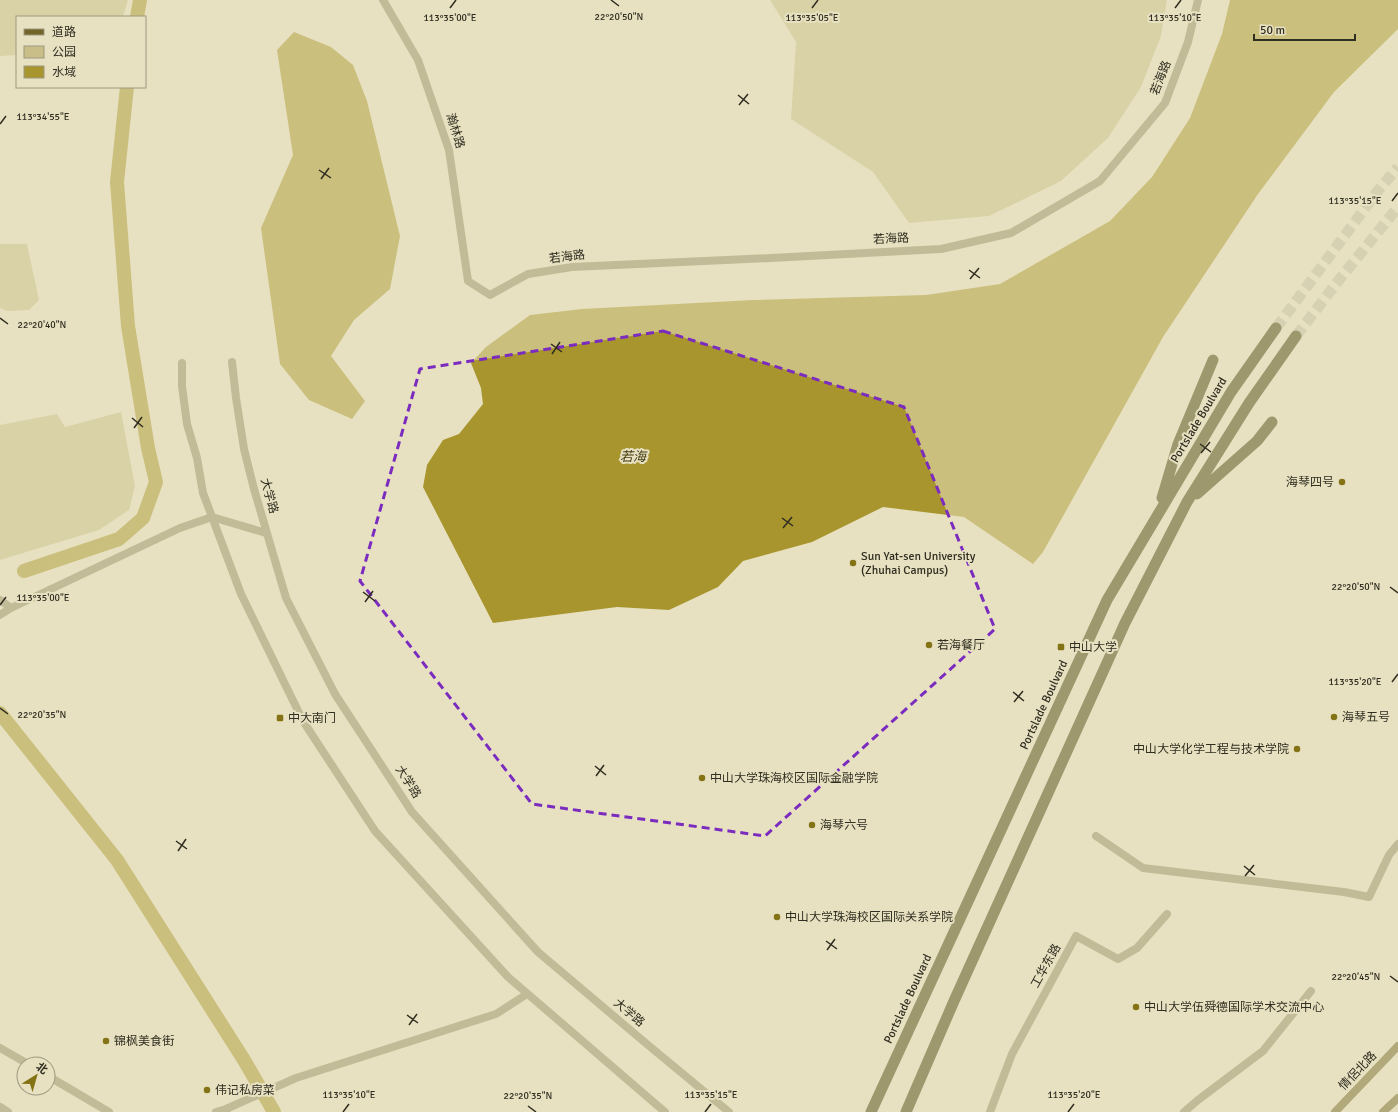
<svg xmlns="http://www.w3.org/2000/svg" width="1398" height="1112" font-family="Signika,'Noto Sans SC',sans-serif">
<rect width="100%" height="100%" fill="#e7e1c1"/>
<path fill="#c9be87" d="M0,0h128l-5,17h-106v38l-17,1z
M770,0h397l-6,36 -20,51 -33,51 -47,43 -72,35 -80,7 -36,-51 -82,-53 5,-77z
M0,244h27l12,56 -10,10 -22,1 -7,-3z
M121,412l14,74 -6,24 -30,20 -99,30v-135l57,-11 8,13z"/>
<path fill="#a8952d" d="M1230,0h168v29l-64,63 -76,102 -95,143 -120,215 -10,12 -69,-47 -81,-10 -71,35 -69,19 -25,26 -49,23 -52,-3 -124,16 -70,-136 4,-22 16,-25 16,-6 24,-30 -2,-16 -10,-25 15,-16 44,-32 52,-6 171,-9 173,-5 74,-11 110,-63 42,-44 38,-59 32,-84z
M294,32l37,15 22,18 14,36 33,135 -10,53 -36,31 -23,36 34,45 -13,18 -43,-19 -29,-36 -19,-136 32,-73 -16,-105z"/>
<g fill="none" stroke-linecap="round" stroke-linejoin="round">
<path stroke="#a8952d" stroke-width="14" d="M137,17l3,-17
M24,571l95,-32 24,-21 13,-36 -8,-34 -20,-122 -11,-144 10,-95
M0,713l117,147 127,200 30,52"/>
<path stroke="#c2bda1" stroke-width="11" stroke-dasharray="11 5.5" stroke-linecap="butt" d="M1276,328l101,-136 21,-25
M1296,336l39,-51 63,-78"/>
<path stroke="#958d67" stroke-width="8" d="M383,0l35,60 31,90 19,131 22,14 38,-21 44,-7 199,-9 170,-9 70,-16 89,-52 65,-78 23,-61 10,-42
M0,600l11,8 169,-80 32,-11 54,16
M0,615l11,-7
M1096,836l47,32 201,24 25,5 20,-42 9,-11
M0,1048l28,16
M48,1076l61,36
M0,1107l8,5
M216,1112l10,-3
M227,1112l-1,-3 70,-31 200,-64 31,-20
M990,1112l22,-58 64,-118 42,23 19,-11 30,-34
M1184,1112l14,-12 65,-49 48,-60"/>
<path stroke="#958d67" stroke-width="8" d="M232,362l4,36 8,51 10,40 32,109 49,96 77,118 126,140 110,93 81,67
M182,363v23l5,38 10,34 6,35 38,101 62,127 72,110 133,146 157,135"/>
<path stroke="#716527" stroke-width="8" d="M1335,1112l63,-66
M1383,1112l15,-14"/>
<path stroke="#463e0a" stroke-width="11" d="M1197,494l60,-53 15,-19
M1162,498l16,-54 35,-84
M871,1112l236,-512 124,-208 45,-64
M906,1112l48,-111 171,-378 62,-121 62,-99 47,-67"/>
</g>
<path d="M0 0H1398V1112H0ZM663,331l241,76 91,222 -230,207 -233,-32 -172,-223 60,-212z" fill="#e7e1c1" fill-opacity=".55" fill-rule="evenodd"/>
<path fill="none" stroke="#7b2cbf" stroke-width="3" stroke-dasharray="8 5" stroke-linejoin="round" d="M663,331l241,76 91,222 -230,207 -233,-32 -172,-223 60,-212z"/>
<path fill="none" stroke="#302d21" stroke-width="1.5" d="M611,0l8,6M450,8l6,-8M812,8l6,-8M1175,8l6,-8M738,95l11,9M739,105l9,-11M0,124l6,-8M319,170l12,8M321,179l8,-11M1392,201l6,-8M969,270l11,8M970,279l9,-11M0,318l8,6M551,344l11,8M552,354l8,-12M132,418l11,9M134,428l8,-11M1200,444l11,8M1201,453l9,-11M782,518l11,8M783,528l9,-11M1390,587l8,6M363,592l12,9M365,602l8,-11M0,605l6,-8M1392,682l6,-8M1013,692l11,9M1014,702l9,-11M0,708l8,6M595,766l11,9M596,776l8,-11M176,841l11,8M178,851l8,-12M1244,866l11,9M1245,876l9,-11M826,941l11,8M827,950l8,-11M1390,976l8,6M407,1015l11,8M409,1025l8,-11M528,1106l8,6M343,1112l6,-8M705,1112l6,-8M1068,1112l6,-8"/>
<g fill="#837315" stroke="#e7e1c1" stroke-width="1.5">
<circle cx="1342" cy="482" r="4"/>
<circle cx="853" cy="563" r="4"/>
<circle cx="929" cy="645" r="4"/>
<rect x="1057" y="643" width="8" height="8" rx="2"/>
<circle cx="1334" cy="717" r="4"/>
<rect x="276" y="714" width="8" height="8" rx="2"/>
<circle cx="1297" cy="749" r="4"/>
<circle cx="702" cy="778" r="4"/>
<circle cx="812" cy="825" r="4"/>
<circle cx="777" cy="917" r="4"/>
<circle cx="1136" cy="1007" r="4"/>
<circle cx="106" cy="1041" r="4"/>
<circle cx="207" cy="1090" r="4"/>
</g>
<g text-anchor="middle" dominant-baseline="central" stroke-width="4" stroke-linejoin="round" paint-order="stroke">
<g font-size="12" fill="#302d21" stroke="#e7e1c1">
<text transform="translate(1161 78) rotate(-69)">若海路</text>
<text transform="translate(455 131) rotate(73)">瀚林路</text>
<text transform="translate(891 239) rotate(-3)">若海路</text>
<text transform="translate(567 257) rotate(-7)">若海路</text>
<text transform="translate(1199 420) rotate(-59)">Portslade Boulvard</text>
<text transform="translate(269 496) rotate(75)">大学路</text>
<text transform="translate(1044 705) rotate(-65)">Portslade Boulvard</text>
<text transform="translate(408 782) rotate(57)">大学路</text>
<text transform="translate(1046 966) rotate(-61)">工华东路</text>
<text transform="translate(908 999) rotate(-65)">Portslade Boulvard</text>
<text transform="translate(629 1013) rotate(40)">大学路</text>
<text transform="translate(1358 1071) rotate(-46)">情侶北路</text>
</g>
<g font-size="12" fill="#302d21" stroke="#e7e1c1" text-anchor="start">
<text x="1334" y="482" text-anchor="end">海琴四号</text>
<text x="861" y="556">Sun Yat-sen University<tspan x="861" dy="14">(Zhuhai Campus)</tspan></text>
<text x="937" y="645">若海餐厅</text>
<text x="1069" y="647">中山大学</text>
<text x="1342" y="717">海琴五号</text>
<text x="288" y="718">中大南门</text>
<text x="1289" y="749" text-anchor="end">中山大学化学工程与技术学院</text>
<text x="710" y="778">中山大学珠海校区国际金融学院</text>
<text x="820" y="825">海琴六号</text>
<text x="785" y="917">中山大学珠海校区国际关系学院</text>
<text x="1144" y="1007">中山大学伍舜德国际学术交流中心</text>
<text x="114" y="1041">锦枫美食街</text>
<text x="215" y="1090">伟记私房菜</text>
</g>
<g font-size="13" font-style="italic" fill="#433b11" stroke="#e7e1c1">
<text x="633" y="457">若海</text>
</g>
</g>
<g font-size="10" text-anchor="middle" fill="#302d21" stroke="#e7e1c1" stroke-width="4" stroke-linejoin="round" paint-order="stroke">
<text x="619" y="20">22°20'50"N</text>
<text x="450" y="21">113°35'00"E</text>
<text x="812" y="21">113°35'05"E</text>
<text x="1175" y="21">113°35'10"E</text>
<text x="43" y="120">113°34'55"E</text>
<text x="1355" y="204">113°35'15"E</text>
<text x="42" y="328">22°20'40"N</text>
<text x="1356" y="590">22°20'50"N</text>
<text x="43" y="601">113°35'00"E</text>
<text x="1355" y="685">113°35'20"E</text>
<text x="42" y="718">22°20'35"N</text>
<text x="1356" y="980">22°20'45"N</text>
<text x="349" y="1098">113°35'10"E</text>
<text x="711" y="1098">113°35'15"E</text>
<text x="1074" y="1098">113°35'20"E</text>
<text x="528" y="1099">22°20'35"N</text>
</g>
<rect x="16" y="16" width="130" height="72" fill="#e7e1c1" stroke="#9e9981"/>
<rect x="24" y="29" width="20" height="6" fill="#716527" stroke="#9e9981"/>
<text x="52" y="36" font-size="12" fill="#302d21">道路</text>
<rect x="24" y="46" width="20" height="12" fill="#c9be87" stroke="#9e9981"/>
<text x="52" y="56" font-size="12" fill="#302d21">公园</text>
<rect x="24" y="66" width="20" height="12" fill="#a8952d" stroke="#9e9981"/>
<text x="52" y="76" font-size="12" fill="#302d21">水域</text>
<g transform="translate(36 1076) rotate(37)"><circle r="19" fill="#e7e1c1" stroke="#9e9981"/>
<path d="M0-3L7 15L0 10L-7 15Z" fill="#837315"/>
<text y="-6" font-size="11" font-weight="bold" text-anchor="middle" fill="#302d21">北</text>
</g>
<path d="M1254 34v6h101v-6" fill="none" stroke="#302d21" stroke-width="2"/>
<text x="1260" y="34" font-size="12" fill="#302d21" stroke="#e7e1c1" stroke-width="3" paint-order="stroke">50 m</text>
</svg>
